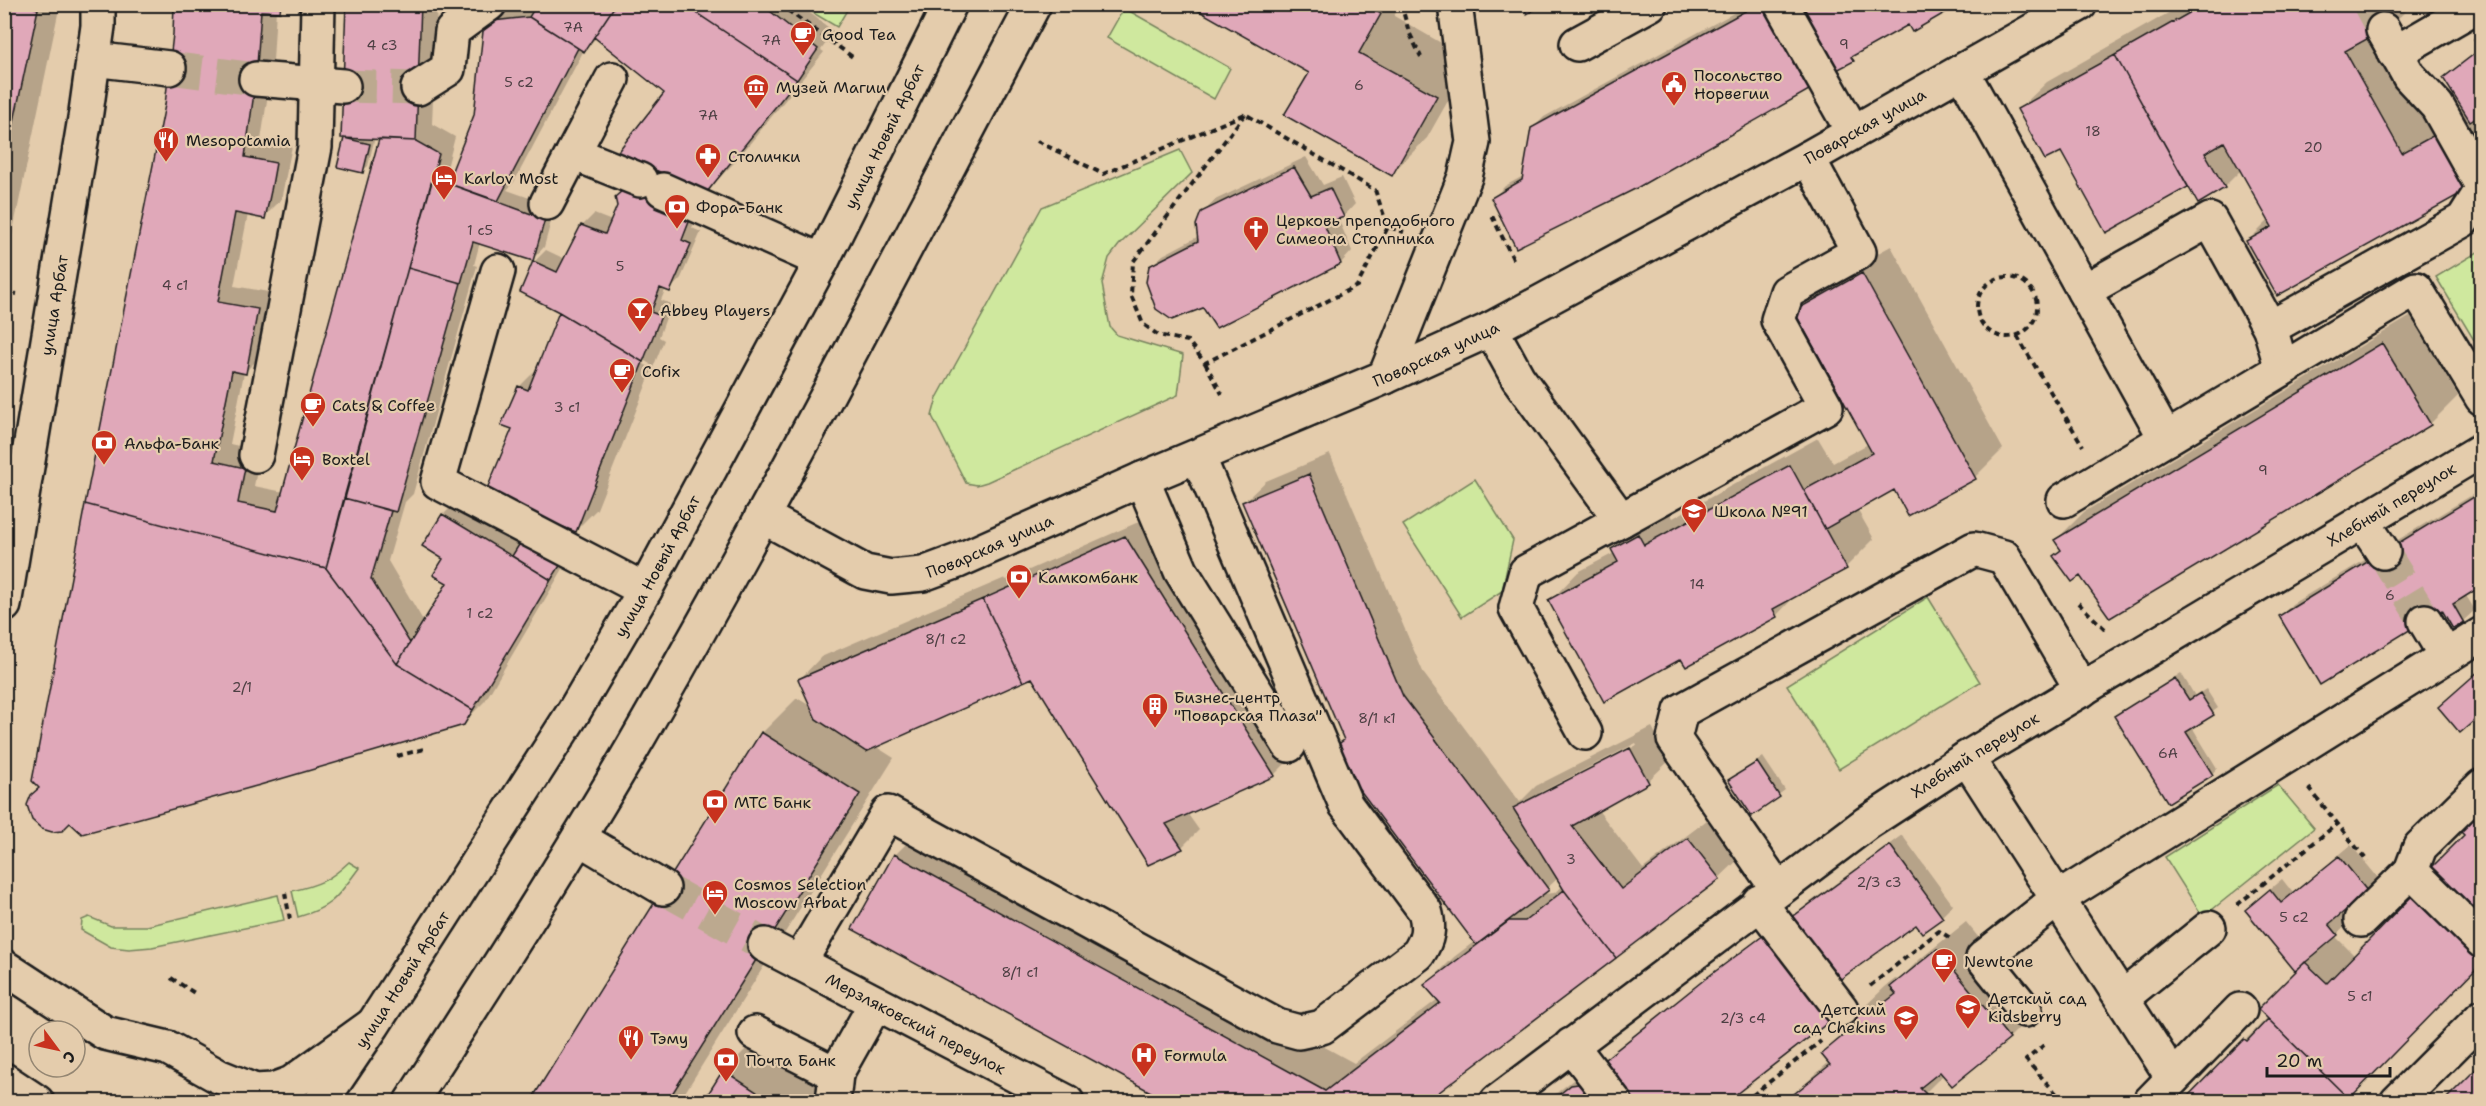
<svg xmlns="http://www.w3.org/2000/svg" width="2486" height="1106" font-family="'Shantell Sans',sans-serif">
<rect width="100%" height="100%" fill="#e4ccac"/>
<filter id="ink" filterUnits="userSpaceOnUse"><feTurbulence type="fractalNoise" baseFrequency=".0167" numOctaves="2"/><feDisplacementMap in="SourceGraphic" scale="12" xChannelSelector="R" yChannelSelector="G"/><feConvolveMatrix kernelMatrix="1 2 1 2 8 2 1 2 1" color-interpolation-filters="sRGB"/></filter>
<g filter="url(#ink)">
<path fill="#cfe89e" stroke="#76825d" stroke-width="1.5" d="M800,5l50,-1v1l-13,22z
M1124,8l106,60 -16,31 -107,-61z
M1180,150l12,23 -73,72 -10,13 -7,26 8,43 7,8 66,20 -5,40 -191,87 -10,3 -11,-2 -34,-67 5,-18 105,-191z
M2481,250l1,99 -2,1 -44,-73z
M1475,479l38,61 -11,51 -40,26 -59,-92z
M1928,597l52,85 -141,87 -52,-84z
M2278,785l36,43 -111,89 -38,-60z
M349,862l10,6c-21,28 -26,39 -61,49l-6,-26c26,-6 37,-10 57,-29z
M278,895l6,25 -132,27 -23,2 -18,-2 -30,-17 1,-10 7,-3 22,9h36z"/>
<path fill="#0003" fill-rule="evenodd" d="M4,4h56l-56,270z
M175,4h111l-6,6h-4l-3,51 -12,79 31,6 -11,54 -17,17 -16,-3 -14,72 40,7 -12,62 -18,18 -14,71 31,7 -7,35 30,6 97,-355h-6l-7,29 -6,5 -17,-32 3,-3 -1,-132h90l-5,120 23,13 -8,31 6,2 22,-54 11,-93 17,-17 296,-2 35,28 -13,18 3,2 -89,110 -28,28 -15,38 9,4 -20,46 -11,12 -4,-2 -5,12 10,4 -12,33 5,3 -67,169 -22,22 -61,-103 5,-41 20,-20 22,-56 -27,-49 12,-12 19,9 17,-33 12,-12 18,7 6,-15 -1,-9 12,-12 38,-92 -70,-56 -13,13 -70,132 -7,8 48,17 -11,40 -11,12 -53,-17 -6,23 3,1 -64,228 -8,8 -17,59 36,61 25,-39 -4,-24 -21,-14 19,-30 17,-17 107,64 -82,139 -22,22 -423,64 126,-682 9,-71zM569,316l81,48 -1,3 -80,-48z
M1195,4h206l-7,12 77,44 -44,78 -36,36 -80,-102z
M1750,4h40l37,69 -334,125 12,-12 20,-11 7,-46 12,-12z
M2184,4h230l-19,17 36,105 33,-18 -19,-30 37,-31v64l-9,7 9,15v41l-234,67 21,-21 -28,-50 -17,17 -35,-2 -83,46 -45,-81 -43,-40 29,-28z
M1306,157l17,28 19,-8 13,27 -11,12 -6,2 14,33 -11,12 -125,63 -12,-20 -54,-39 13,-12 36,-19 4,-23 12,-13z
M1891,246l112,203 -28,28 -80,11 -38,21 17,30 -28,28 -49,27 -21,22 -94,41 -132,-56 28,-29 36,-19 -2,-4 29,-28 26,-14 6,11 145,-80 15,25 35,-19 -72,-133 28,-28z
M2411,316l47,80 -28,28 -368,125 -6,-9 28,-28z
M1330,454l94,220 96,128 16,-16 116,-59 18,33 -22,21 -50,29 45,59 68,-52 30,40 -22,21 -295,224h-252l-277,-247 28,-28 431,236 84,-64 -12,-14 28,-28 21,-16 -143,-191 13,-12 -101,-236 22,-21zM1636,743l1,2 -98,51v-3zM1558,878l5,8 -9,7 -13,1z
M2482,489v95l-17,10 10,16 -12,11 -21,-13 -161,8 11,-12z
M1143,520l148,238 -16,16 -88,39 12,17 -17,17 -149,-171 -158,70 19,12 -215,344h-148l231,-369 35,-35 15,9 -12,-28 21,-22 184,-79 1,2z
M2482,670v42l-37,-10z
M2181,673l14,23 11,-7 12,19 -26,19 25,41 -5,6 -97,-58z
M1763,757l22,33 -33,24 -22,-34z
M2482,807v155l-137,140h-161l84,-85 29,-46 -50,-61 11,-11 24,-20 11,14 58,-48 28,34 -38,33 8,11 -14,13 20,20 83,-83 28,-38z
M1902,835l51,70 -11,11 -25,7 -124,-5 12,-12z
M1966,922l71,88 -28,28 -57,46 -8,-10 -19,19 -140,9 44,-40 -6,-8 34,-33 -1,-6 29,-28 10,-8 4,1 21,-21z
M1777,925l-54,177h-178l56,-44 7,-1 111,-89z
M752,1043l76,48 -7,11h-116l19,-31z"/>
<path fill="#e0a8b9" stroke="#1c1c1c" stroke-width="1.5" d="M4,4h21l13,5 -34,159z
M174,4h107l-1,8 -19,-1 -5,68 -11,78 31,6 -5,28 -6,28 -30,-6 -17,89 40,7 -12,65 -14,-3 -18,90 31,7 -7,35 39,8 102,-372 37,2 23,13 -113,414 -241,-64 80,-399 8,-71z
M346,4h75l-5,137 -75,-3z
M537,4h79l-32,48 -55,-35z
M616,4h67l114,76 -90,112 -91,-38 48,-61 -70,-56z
M683,4h78l57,45 -21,31z
M1193,4h171l17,10 -22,39 78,43 -45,80 -108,-61 25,-42 -117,-66z
M1522,4h22l-17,10z
M1758,4h14l44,82 -181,103 -119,59 -25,-50 31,-18 9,-52z
M1792,4h168l-48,28 -4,-7 -57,32 3,4 -23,12z
M2205,4h182l9,19 -51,28 57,102 36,-20 31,56 -192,107 -31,-55 26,-14 -48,-85 -19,11 20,35 -27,16 -83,-149z
M529,17l49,31 -80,153 -51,-18 27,-68 10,-93z
M2482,33v15l-8,-9z
M2482,48v65l-12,8 -27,-43z
M2115,55l73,132 -82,46 -45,-81 -16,8 -28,-51z
M344,138l26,6 -7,29 -26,-6z
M646,166l23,10 -14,32 34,14 -7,18 9,4 -21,48 -10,-4 -9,24 10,4 -18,46 -84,-50 -39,-20 13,-31 24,11 24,-47 24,9 12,-28 -2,-9 7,-6 8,1 4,4z
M1294,167l17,29 19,-8 14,29 -20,7 17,40 -125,64 -13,-20 -31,12 -16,-11 -10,-27 3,-16 49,-25 -2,-16 5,-13z
M433,178l112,41 -12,42 -60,-19 -12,41 -53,-15z
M408,268l53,15 -65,229 -52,-14z
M1862,273l114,206 -68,37 -14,-26 -69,39 -21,-39 68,-37 -78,-142z
M559,312l84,50 -67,170 -92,-36 28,-67 -11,-4 17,-39 10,4z
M2382,343l49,82 -321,193 -30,-42 -8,6 -19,-26 8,-6 -7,-10z
M1790,465l57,104 -74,40 4,8 -91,50 -5,-8 -77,43 -56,-102 70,-38 -7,-13 27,-15 6,11z
M1309,474l94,222 146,194 -73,55 -146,-195 14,-10 -102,-238z
M2482,492v94l-29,18 11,19 -11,6 -11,-19 -122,75 -41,-69z
M344,498l47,13 -20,68 39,64 -13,21 -71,-96z
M85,504l241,64 71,96 76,46 -9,15 -204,60 -178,49 -12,-11 -8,8 -10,1 -10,-3 -10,-9 -5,-15 4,-10 8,-7 -7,-7z
M442,514l109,66 -78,130 -76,-46 50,-81 -14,-8 10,-16 -21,-13z
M1125,536l150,240 -109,48 17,25 -35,16 -116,-187 -9,4 -40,-83z
M522,540l39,24 -10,16 -39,-24z
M983,599l40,83 -157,70 -50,-33 -18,-40z
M2480,670l2,44 -22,19 -22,-26z
M2175,678l14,22 11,-7 14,22 -28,17 27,43 -45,28 -54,-87z
M761,732l99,62 -193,308h-137z
M1630,748l19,35 -77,43 49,63 67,-51 32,41 -104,79 -52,-68 -51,-82z
M1757,762l23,35 -28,19 -24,-36z
M2482,805v114l-51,-51 33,-33 -6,-6z
M1890,845l53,73 -21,15 -6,-8 -78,56 -47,-63z
M894,854l431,237 115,-88 -16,-18 85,-64h16l39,-31 52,68 -190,144h-257l-317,-173z
M2339,856l29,36 -39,32 9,11 -43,36 -50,-61 25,-21 11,14z
M2412,896l69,68 -132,135 -91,-90 47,-47 22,21z
M1764,935l66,86 -104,81h-90l-32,-42 101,-81z
M1937,949l73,90 -58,47 -12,-14 -20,16 6,6 -9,8h-133l46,-37 -9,-11 35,-29 -1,-10 11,-9 9,4 21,-16 -6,-7z
M2268,1019l81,80 -3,3h-164l62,-63 3,2z
M2482,1063v39h-39z
M723,1070l49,32h-69z
M1578,1084l18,18h-46l21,-17z"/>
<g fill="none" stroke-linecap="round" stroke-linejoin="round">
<path stroke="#bca98f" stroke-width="33" stroke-dasharray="33 16" stroke-linecap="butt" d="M2369,4l14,26
M169,68l87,11
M343,86l75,2
M2383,552l42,69
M663,888l102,57"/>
<g stroke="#1c1c1c" stroke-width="38">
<g id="minor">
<path d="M1781,4l72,128"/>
<path d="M2383,30l26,46 28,30 45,80"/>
<path d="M1577,44l73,-40"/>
<path d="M2395,53l85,-49"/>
<path d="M93,59l76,9"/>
<path d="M1962,71l204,368"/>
<path d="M256,79l87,7"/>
<path d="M612,79l-39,74 67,27"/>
<path d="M418,88l30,-19 4,-38 37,-27"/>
<path d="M663,190l159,71"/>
<path d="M547,203l26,-50"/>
<path d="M498,271l-60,211 207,108"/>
<path d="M2084,291l126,-71 60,108 12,41"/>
<path d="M2270,328l193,-108 19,-30"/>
<path d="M1491,329l27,49 103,142 205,-113 -48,-87 9,-28 72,-40 -51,-94"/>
<path d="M1385,377l80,-200 8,-35 -18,-138"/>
<path d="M256,455l59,-308 3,-143"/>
<path d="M1142,479l39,92 108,174"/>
<path d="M2064,500l352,-211 66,109"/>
<path id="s1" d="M762,516l103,56 26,5 32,-3 35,-13 184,-82 243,-102 106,-48 317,-171 272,-154"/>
<path d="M2363,522l20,30"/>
<path id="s2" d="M4,605l82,-493 12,-86v-22"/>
<path d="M2425,621l21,35"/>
<path d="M1585,733l-69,-125 10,-36 95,-52"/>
<path d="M1967,758l206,320"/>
<path d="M579,838l84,50"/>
<path d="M2411,871l9,-24 62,-61"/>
<path d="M1777,888l-103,-149 7,-28 293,-162 30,8 78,133"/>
<path d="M1759,902l82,107"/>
<path d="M2361,920l50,-49 71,70"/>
<path id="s3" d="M765,945l302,157"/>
<path d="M799,963l89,-150 389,213 22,6 23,-5 96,-73c10,-15 12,-26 7,-43l-79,-106 -148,-349"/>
<path d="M4,967l101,66 63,15 50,28 37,15 18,-1 19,-7 79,-57"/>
<path d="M2122,998l87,-70"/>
<path d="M2025,1010l-42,-52 76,-60 423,-264"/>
<path d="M755,1033l81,41"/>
<path d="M1571,1045l44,57"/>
<path d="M833,1102l3,-28 40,-71"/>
<path id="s4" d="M1497,1102l370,-279 100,-65 515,-308"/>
<path d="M2150,1102l90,-92"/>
<path d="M2397,1102l85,-85"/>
</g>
</g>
<g stroke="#1c1c1c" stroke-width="38">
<g id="major">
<path d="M4,1080l33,22"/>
<path id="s5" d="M321,1102l52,-77 200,-312 72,-123 177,-329 128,-257"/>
<path d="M411,1102c76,-118 152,-235 222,-355 141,-243 269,-494 401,-743"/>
</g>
</g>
<path stroke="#1c1c1c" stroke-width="4" stroke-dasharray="6 4.5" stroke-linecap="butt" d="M779,4l75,54
M868,4l8,5
M1401,4l8,28 12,25
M1245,114l-112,148 -2,33 12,29 15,11 30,6 17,22 152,-77 31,-59
M1037,141l66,33 142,-60 130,76 13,37 16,5
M1492,216l23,47
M1977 307a30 30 0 1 1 60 0a30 30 0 1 1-60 0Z
M4,292l13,2
M2017,336l66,110
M1205,363l17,31
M2078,603l29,28
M397,756l27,-7
M2309,788l59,74
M285,893l5,26
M2237,905l100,-81
M171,978l25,16
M1870,986l69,-55 13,8
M2044,1045l-18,15 38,42
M1744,1102l77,-61"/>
<use href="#minor" stroke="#e4ccac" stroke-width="33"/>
<use href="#major" stroke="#e4ccac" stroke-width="33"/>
</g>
</g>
<defs>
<g id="cafe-pin" transform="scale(1.35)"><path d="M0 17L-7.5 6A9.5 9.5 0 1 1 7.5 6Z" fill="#c8321e" stroke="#e4ccac"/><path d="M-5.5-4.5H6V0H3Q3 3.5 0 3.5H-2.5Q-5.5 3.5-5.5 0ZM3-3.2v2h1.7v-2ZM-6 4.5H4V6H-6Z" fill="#fff"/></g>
<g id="civic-pin" transform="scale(1.35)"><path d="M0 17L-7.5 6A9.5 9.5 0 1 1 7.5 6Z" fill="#c8321e" stroke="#e4ccac"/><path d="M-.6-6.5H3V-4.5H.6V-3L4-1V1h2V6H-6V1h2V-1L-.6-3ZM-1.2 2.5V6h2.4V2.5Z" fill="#fff"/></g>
<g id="museum-pin" transform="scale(1.35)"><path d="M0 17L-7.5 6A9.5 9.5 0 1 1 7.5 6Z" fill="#c8321e" stroke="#e4ccac"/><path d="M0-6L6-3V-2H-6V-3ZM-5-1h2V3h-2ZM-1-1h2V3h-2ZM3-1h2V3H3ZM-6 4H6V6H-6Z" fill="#fff"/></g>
<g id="restaurant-pin" transform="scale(1.35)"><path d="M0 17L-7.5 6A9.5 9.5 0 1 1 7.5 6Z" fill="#c8321e" stroke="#e4ccac"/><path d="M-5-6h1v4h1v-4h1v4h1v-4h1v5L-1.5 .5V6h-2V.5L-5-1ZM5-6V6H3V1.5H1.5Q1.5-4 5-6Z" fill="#fff"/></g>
<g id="pharmacy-pin" transform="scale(1.35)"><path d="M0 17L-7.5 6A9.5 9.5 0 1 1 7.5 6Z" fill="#c8321e" stroke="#e4ccac"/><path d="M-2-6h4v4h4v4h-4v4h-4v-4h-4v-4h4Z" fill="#fff"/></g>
<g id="hotel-pin" transform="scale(1.35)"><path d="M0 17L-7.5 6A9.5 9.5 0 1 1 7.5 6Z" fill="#c8321e" stroke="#e4ccac"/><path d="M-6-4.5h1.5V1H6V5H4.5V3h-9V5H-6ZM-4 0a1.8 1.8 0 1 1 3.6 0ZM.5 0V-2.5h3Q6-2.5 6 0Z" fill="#fff"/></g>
<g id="bank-pin" transform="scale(1.35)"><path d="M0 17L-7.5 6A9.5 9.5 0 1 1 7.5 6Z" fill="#c8321e" stroke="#e4ccac"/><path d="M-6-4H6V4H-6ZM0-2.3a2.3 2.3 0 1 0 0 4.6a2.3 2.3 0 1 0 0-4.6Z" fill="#fff"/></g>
<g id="church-pin" transform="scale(1.35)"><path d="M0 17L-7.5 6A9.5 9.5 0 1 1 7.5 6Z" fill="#c8321e" stroke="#e4ccac"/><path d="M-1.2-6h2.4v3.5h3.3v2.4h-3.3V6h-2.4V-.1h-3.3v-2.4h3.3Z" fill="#fff"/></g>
<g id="bar-pin" transform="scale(1.35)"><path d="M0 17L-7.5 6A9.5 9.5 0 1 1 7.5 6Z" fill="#c8321e" stroke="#e4ccac"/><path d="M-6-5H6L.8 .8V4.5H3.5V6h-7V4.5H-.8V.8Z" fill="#fff"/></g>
<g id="school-pin" transform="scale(1.35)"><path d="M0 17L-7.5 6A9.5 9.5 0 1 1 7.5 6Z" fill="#c8321e" stroke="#e4ccac"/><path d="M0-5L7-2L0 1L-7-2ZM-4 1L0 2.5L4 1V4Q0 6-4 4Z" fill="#fff"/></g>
<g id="building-pin" transform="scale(1.35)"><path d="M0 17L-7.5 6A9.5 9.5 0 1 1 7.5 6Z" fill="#c8321e" stroke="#e4ccac"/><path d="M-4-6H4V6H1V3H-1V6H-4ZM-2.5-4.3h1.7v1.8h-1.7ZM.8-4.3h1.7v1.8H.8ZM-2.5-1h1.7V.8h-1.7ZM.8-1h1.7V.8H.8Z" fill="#fff"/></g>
<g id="hospital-pin" transform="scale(1.35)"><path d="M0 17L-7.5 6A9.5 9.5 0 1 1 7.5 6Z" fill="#c8321e" stroke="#e4ccac"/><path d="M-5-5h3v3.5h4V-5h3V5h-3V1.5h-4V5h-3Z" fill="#fff"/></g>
</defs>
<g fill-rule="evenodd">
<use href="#cafe-pin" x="803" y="34"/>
<use href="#civic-pin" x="1674" y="84"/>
<use href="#museum-pin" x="756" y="87"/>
<use href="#restaurant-pin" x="166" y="140"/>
<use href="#pharmacy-pin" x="708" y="156"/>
<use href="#hotel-pin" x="444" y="178"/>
<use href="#bank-pin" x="677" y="207"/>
<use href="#church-pin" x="1256" y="229"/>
<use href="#bar-pin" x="640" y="310"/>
<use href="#cafe-pin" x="622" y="371"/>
<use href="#cafe-pin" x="313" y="405"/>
<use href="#bank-pin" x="104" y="443"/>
<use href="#hotel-pin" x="302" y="459"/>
<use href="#school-pin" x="1694" y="511"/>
<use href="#bank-pin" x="1019" y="577"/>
<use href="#building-pin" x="1155" y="706"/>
<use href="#bank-pin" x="715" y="802"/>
<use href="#hotel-pin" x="715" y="893"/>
<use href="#cafe-pin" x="1944" y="961"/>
<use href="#school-pin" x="1968" y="1007"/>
<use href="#school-pin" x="1906" y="1018"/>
<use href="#restaurant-pin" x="631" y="1038"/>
<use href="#hospital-pin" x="1144" y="1055"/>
<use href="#bank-pin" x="726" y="1060"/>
</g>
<g text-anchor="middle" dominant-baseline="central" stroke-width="4.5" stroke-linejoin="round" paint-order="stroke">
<g font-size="14" fill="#4d3f43">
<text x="573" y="27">7А</text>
<text x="771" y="40">7А</text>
<text x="1844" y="44">9</text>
<text x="382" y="45">4 с3</text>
<text x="519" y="82">5 с2</text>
<text x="1359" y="85">6</text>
<text x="708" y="115">7А</text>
<text x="2093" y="131">18</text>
<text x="2313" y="147">20</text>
<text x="480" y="230">1 с5</text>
<text x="620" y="266">5</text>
<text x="175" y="285">4 с1</text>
<text x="567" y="407">3 с1</text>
<text x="2263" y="470">9</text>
<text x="1697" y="584">14</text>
<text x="2390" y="595">6</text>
<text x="480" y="613">1 с2</text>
<text x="946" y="639">8/1 с2</text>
<text x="242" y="687">2/1</text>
<text x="1377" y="718">8/1 к1</text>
<text x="2168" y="753">6А</text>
<text x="1571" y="859">3</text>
<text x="1879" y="882">2/3 с3</text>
<text x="2294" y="917">5 с2</text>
<text x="1020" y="972">8/1 с1</text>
<text x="2360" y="996">5 с1</text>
<text x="1743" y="1018">2/3 с4</text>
</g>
<g font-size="16" fill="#1c1c1c" stroke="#e4ccac" text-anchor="start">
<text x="822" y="34">Good Tea</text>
<text x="1694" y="75">Посольство<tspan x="1694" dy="18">Норвегии</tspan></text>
<text x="776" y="87">Музей Магии</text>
<text x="186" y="140">Mesopotamia</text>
<text x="728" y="156">Столички</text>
<text x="464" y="178">Karlov Most</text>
<text x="696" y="207">Фора-Банк</text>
<text x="1276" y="220">Церковь преподобного<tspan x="1276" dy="18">Симеона Столпника</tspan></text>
<text x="660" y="310">Abbey Players</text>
<text x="642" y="371">Cofix</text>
<text x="332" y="405">Cats &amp; Coffee</text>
<text x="124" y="443">Альфа-Банк</text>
<text x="322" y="459">Boxtel</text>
<text x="1714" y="511">Школа №91</text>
<text x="1038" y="577">Камкомбанк</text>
<text x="1174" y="697">Бизнес-центр<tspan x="1174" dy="18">"Поварская Плаза"</tspan></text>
<text x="734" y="802">МТС Банк</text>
<text x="734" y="884">Cosmos Selection<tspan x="734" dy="18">Moscow Arbat</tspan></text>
<text x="1964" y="961">Newtone</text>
<text x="1988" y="998">Детский сад<tspan x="1988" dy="18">Kidsberry</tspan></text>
<text x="1886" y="1009" text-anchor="end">Детский<tspan x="1886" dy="18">сад Chekins</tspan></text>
<text x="650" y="1038">Тэму</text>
<text x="1164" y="1055">Formula</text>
<text x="746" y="1060">Почта Банк</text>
</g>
<g font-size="16" fill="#1c1c1c" stroke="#e4ccac">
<text stroke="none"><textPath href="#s1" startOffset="1220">Поварская улица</textPath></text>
<text stroke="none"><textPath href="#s5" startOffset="1119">улица Новый Арбат</textPath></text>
<text stroke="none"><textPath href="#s2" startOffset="304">улица Арбат</textPath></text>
<text stroke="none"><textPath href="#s1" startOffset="734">Поварская улица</textPath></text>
<text stroke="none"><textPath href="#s4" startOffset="1077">Хлебный переулок</textPath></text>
<text stroke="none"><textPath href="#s1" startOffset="248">Поварская улица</textPath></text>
<text stroke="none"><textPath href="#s5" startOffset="633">улица Новый Арбат</textPath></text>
<text stroke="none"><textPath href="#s4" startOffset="591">Хлебный переулок</textPath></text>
<text stroke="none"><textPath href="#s5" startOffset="147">улица Новый Арбат</textPath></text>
<text stroke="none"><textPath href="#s3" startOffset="170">Мерзляковский переулок</textPath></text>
</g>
</g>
<rect width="2486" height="1106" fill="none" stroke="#e4ccac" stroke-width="24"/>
<rect x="12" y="12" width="2462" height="1082" fill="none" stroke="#1c1c1c" stroke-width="2" filter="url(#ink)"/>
<g transform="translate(57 1049) rotate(123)"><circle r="28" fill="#e4ccac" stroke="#948672" stroke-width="1.5"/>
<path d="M0-4.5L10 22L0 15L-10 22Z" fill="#c8321e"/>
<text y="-9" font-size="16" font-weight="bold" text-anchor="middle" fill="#1c1c1c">С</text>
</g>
<path d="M2267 1067v9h123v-9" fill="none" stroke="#1c1c1c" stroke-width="3"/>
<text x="2276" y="1067" font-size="18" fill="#1c1c1c" stroke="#e4ccac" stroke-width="4.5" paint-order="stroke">20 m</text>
</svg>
